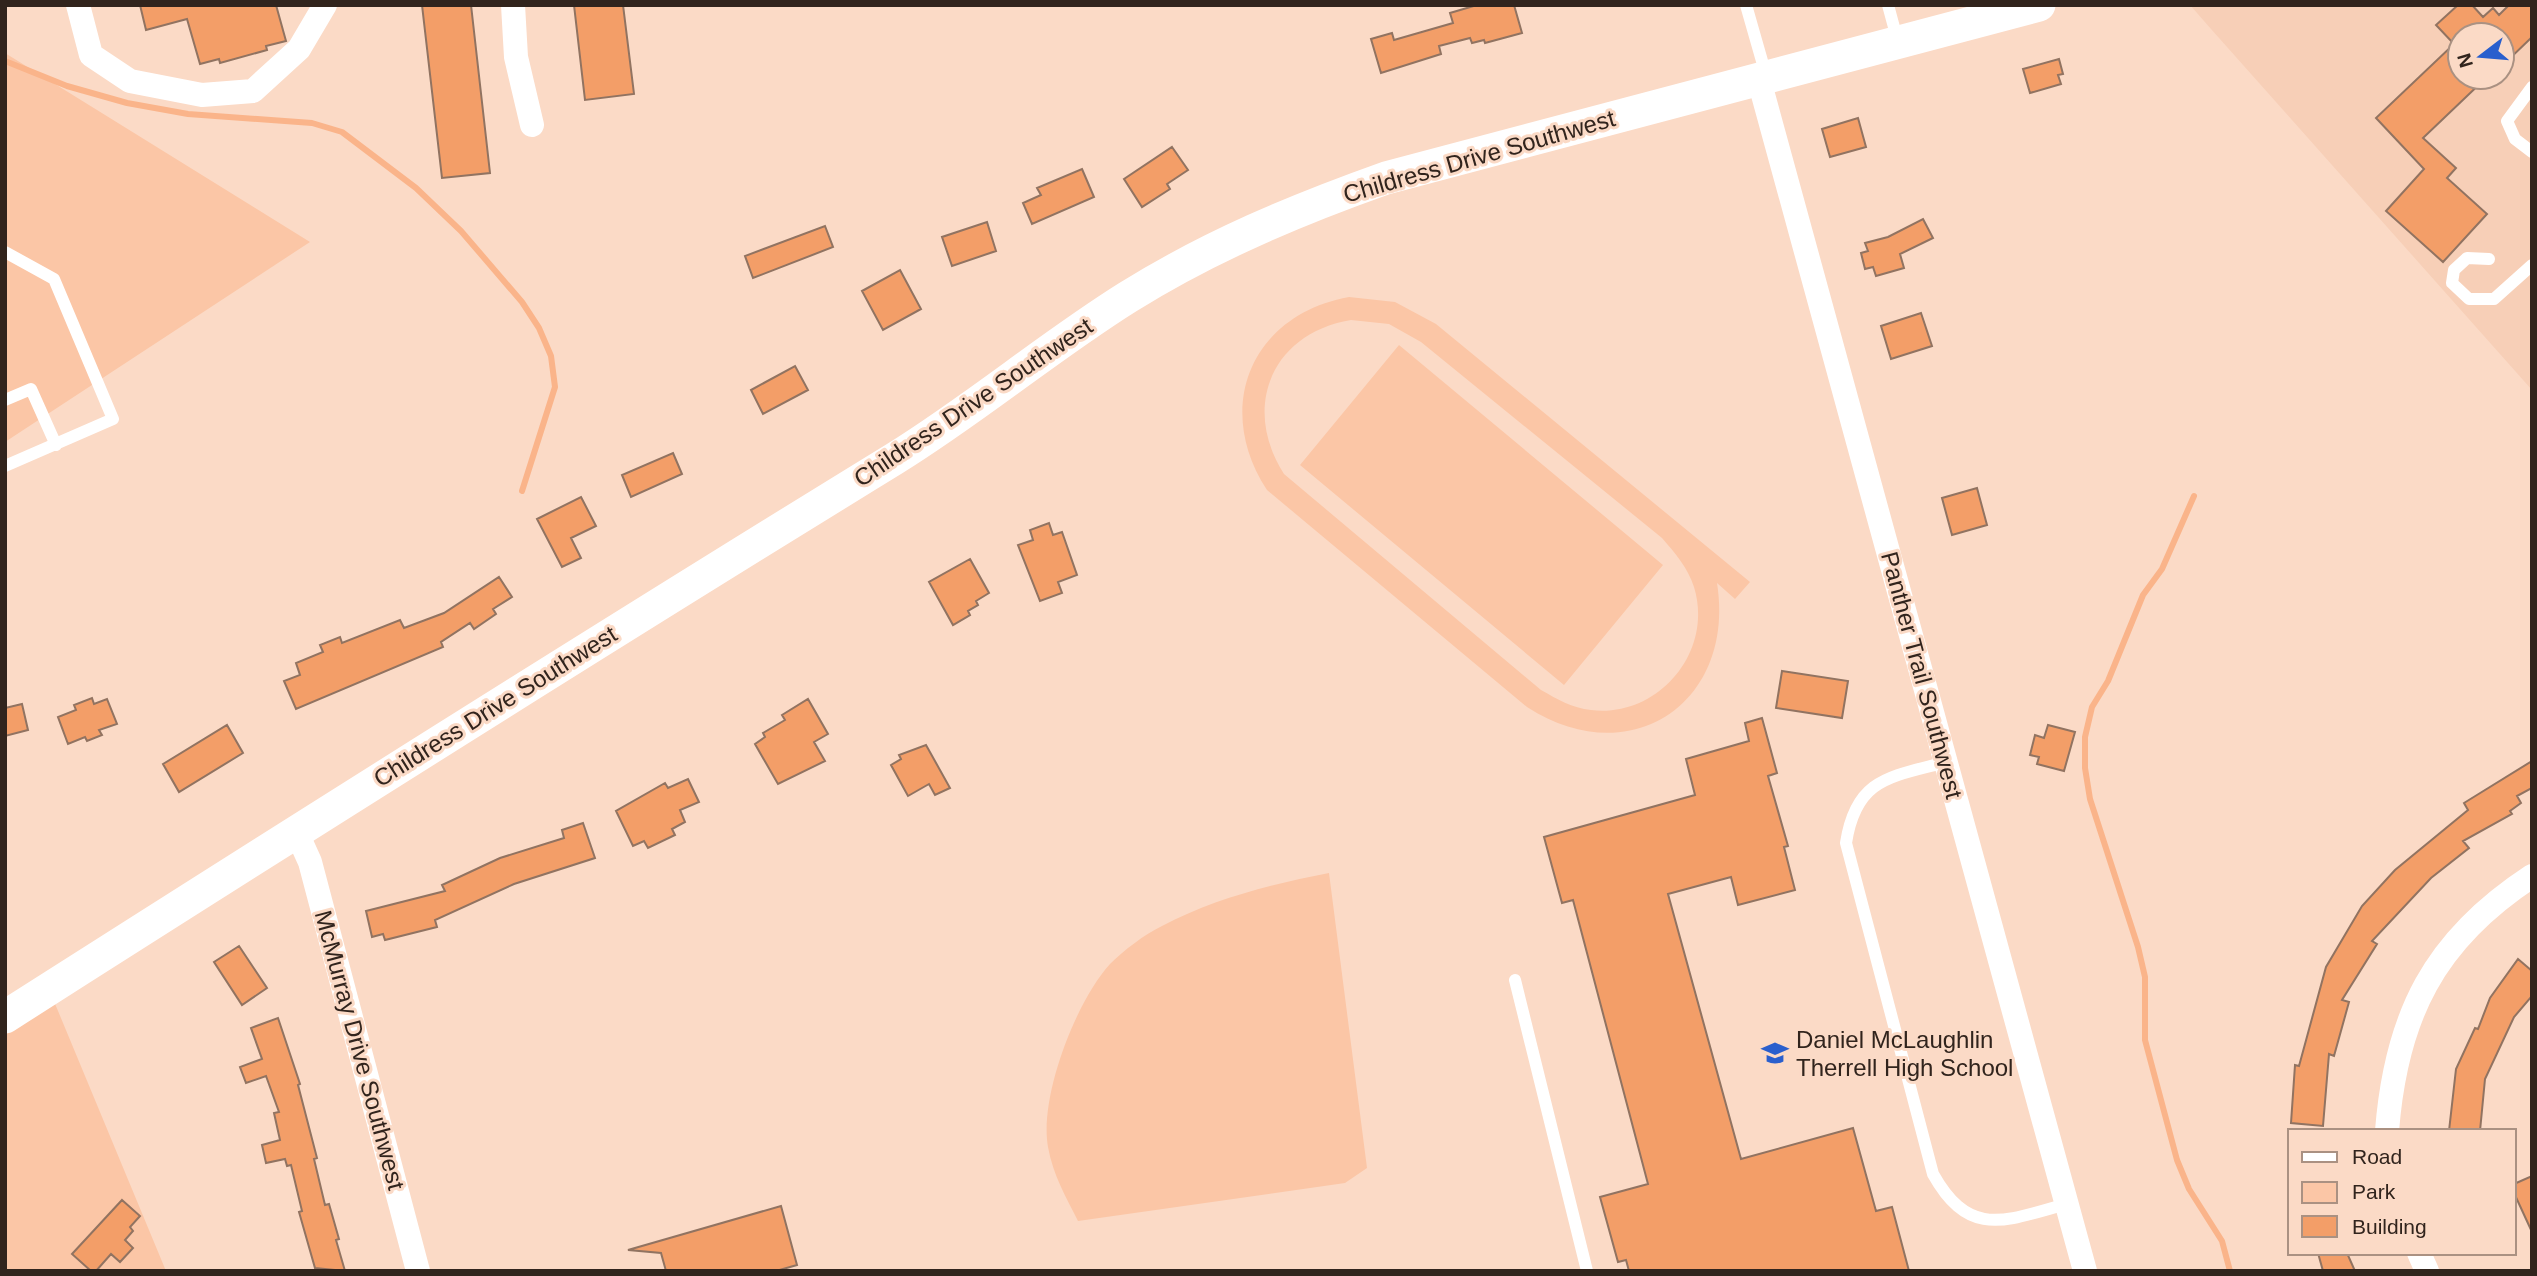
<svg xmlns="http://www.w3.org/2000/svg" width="2537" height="1276" font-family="Helvetica,sans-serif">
<rect width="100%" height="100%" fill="#fbdac6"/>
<path fill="#f7cfb7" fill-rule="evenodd" d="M2190,5h342v385l-321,-361zM2460,35h42v42h-42z"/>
<path fill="#fbc6a6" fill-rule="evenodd" d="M5,53l305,189 -305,200z
M1349,297l46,5 41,22 314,258 -15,17 -18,-16c19,120 -87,191 -190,124l-260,-217c-54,-83 -16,-175 82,-193zM1351,320l38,4 32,18 241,196c13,15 26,30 32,49 20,65 -36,131 -103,123 -19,-2 -34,-11 -50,-20l-257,-216c-43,-67 -12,-141 67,-154z
M1399,345l264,220 -99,120 -264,-220z
M1329,873l38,295 -22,15 -267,38c-12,-24 -25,-46 -30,-74 -9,-50 28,-146 62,-183 13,-13 35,-30 52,-38 51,-27 110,-42 167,-53z
M46,982l120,289h-161v-261z"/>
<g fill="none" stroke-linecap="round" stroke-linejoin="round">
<path stroke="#fab48a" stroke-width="6" d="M5,61l62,25 60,17 61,11 124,9 30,9 74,56 45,43 61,71 17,26 12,28 4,31 -33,104
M2194,496l-32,73 -19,26 -35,86 -16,26 -7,30v31l5,31 48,148 7,30v63l32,120 12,29 33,52 8,30"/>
</g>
<path fill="#f39e68" stroke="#917361" stroke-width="2" d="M140,5h136l10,36 -20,5 1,4 -47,13 -1,-4 -19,5 -13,-45 -41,11z
M422,5h49l19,168 -48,5z
M574,5h49l11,89 -49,6z
M1477,5h37l8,28 -37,10 -1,-3 -12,3 -2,-5 -31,8 2,8 -60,19 -10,-34 21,-6 2,7 59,-17 -3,-10z
M2458,5h14l11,12 10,-9 6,7 10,-10h23v32l-30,29v-31h-42v42h27l-64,61 33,30 -9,10 40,36 -44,48 -57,-51 38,-42 -48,-51 78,-74 -18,-19z
M2059,59l4,15 -5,1 3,9 -31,9 -7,-24z
M1858,118l8,29 -36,10 -8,-28z
M1172,147l16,23 -21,14 3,5 -28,18 -18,-28z
M1082,169l12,28 -62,27 -9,-21 18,-8 -4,-7z
M1923,219l10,19 -33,16 4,14 -28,8 -3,-9 -8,2 -4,-16 7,-2 -3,-8 23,-6z
M987,222l9,29 -44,15 -10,-29z
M825,226l8,21 -80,31 -8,-22z
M900,270l21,39 -38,21 -21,-39z
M1921,313l11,33 -41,13 -10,-33z
M795,366l13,24 -45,24 -12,-24z
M673,453l9,21 -51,23 -9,-22z
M1977,488l10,37 -35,10 -10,-37z
M581,497l15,29 -25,12 10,20 -19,9 -25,-48z
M1049,523l4,12 9,-3 15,43 -19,7 4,11 -22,8 -22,-56 15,-5 -3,-10z
M970,559l19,34 -13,8 2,4 -10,6 2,4 -17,10 -24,-43z
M499,577l13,20 -19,12 3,5 -22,15 -4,-6 -29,19 2,5 -147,62 -12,-28 16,-6 -4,-12 27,-11 -3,-7 20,-8 2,6 58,-23 4,8 40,-15z
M1782,671l66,10 -6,37 -66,-10z
M92,698l2,6 13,-5 10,25 -18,6 3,5 -15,6 -2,-4 -17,7 -10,-27 18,-7 -2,-5z
M808,699l20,35 -14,8 11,19 -47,23 -23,-40 10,-7 -2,-4 22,-13 -3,-5z
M22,704l6,26 -23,6v-28z
M1762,718l15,55 -9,3 20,70 -4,1 11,43 -57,15 -7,-28 -63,17 73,265 112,-31 23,83 16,-4 17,64h-280l-3,-11 -8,2 -18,-65 48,-13 -75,-284 -11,3 -18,-66 151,-42 -9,-36 63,-18 -4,-18z
M227,725l16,28 -64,39 -16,-28z
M2048,725l27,7 -11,39 -27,-7 2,-7 -9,-2 5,-20 9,3z
M926,745l24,43 -15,7 -6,-11 -21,12 -17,-31 10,-6 -2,-4z
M2532,761v27l-15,8 4,7 -11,8 2,3 -49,27 6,7 -38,30 -59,63 5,3 -35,56 7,2 -15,54 -5,-2 -6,72 -32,-3 4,-58 4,1 27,-99 36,-61 33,-36 73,-60 -4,-7z
M688,779l11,23 -19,8 5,12 -13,7 3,6 -27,13 -4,-7 -11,5 -17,-35 49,-28 3,5z
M583,823l12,35 -81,26 -79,36 2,7 -52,13 -2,-6 -11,3 -6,-26 79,-20 -3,-6 58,-27 64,-20 -2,-8z
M239,946l28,42 -25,17 -28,-43z
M2518,959l14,12v25l-18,21 -29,62 -5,52h-31l7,-62 19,-41 3,1 12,-31z
M278,1018l22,66 -2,1 19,73 -3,1 11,46 4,-1 10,35 -3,1 9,31 -30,-3 -16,-56 3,-1 -11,-46 -4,1 -2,-7 -19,4 -4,-18 18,-5 -6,-27 5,-1 -13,-36 -20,7 -6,-16 22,-8 -11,-31z
M2532,1176v56l-18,-39v-9z
M122,1200l18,16 -10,11 3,4 -8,9 8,8 -13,14 -9,-8 -15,17h-5l-19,-17z
M781,1206l16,59 -21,6h-110l-5,-18 -33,-3z
M2318,1253h29l8,18h-32z"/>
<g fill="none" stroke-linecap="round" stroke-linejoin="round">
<path stroke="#fff" stroke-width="12" d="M1746,5l20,70
M1888,5l10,37
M2532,87l-25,34 8,18 17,13
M5,252l49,27 59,140 -108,47
M2489,259l-22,-1 -13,12 -2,13 17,16h25l38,-34
M5,400l26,-11 25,56
M1946,762c-56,15 -90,16 -100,81l87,331c37,66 73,46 134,30
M1515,980l72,291"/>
<path stroke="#fff" stroke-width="24" d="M78,5l13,50 39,26 72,14 51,-4 46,-42 26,-44
M513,5l3,52 16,68
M1759,80l326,1191
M296,831l14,31 108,409
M2387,1131c9,-115 47,-191 145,-255
M2419,1253l8,18"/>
<path stroke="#fff" stroke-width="33" d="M5,1017c295,-188 591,-375 889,-558 81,-50 154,-112 234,-162 82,-51 168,-87 258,-119l653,-173"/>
</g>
<defs>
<g id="school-bare" transform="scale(2.1)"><path d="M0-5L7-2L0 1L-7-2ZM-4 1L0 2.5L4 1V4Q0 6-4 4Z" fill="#2a5fcd" stroke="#fbdac6" stroke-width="2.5" paint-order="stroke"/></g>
</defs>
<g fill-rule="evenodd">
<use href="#school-bare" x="1775" y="1053"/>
</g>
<g text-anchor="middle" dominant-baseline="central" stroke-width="6" stroke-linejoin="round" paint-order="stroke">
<g font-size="24" fill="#31241d" stroke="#fbdac6">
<text transform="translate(1479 156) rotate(-16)">Childress Drive Southwest</text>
<text transform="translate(973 402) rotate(-34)">Childress Drive Southwest</text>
<text transform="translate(1922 675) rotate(75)">Panther Trail Southwest</text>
<text transform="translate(495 706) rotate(-32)">Childress Drive Southwest</text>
<text transform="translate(360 1050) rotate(75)">McMurray Drive Southwest</text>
</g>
<g font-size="24" fill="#31241d" stroke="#fbdac6" text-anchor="start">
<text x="1796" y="1039">Daniel McLaughlin<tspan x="1796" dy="28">Therrell High School</tspan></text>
</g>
</g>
<rect width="2537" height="1276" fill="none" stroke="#31241d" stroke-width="14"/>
<rect x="2288" y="1129" width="228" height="126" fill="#fbdac6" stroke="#aa9182" stroke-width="2"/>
<rect x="2302" y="1152" width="35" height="10" fill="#ffffff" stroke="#aa9182" stroke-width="2"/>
<text x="2352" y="1164" font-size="21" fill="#31241d">Road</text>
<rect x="2302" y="1182" width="35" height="21" fill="#fbc6a6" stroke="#aa9182" stroke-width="2"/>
<text x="2352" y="1199" font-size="21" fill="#31241d">Park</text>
<rect x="2302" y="1216" width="35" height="21" fill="#f39e68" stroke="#aa9182" stroke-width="2"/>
<text x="2352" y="1234" font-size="21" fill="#31241d">Building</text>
<g transform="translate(2481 56) rotate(254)"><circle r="33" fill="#fbdac6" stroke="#aa9182" stroke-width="2"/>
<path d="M0-5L12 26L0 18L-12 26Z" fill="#2a5fcd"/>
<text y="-10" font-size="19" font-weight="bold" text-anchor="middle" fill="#31241d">N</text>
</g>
</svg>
